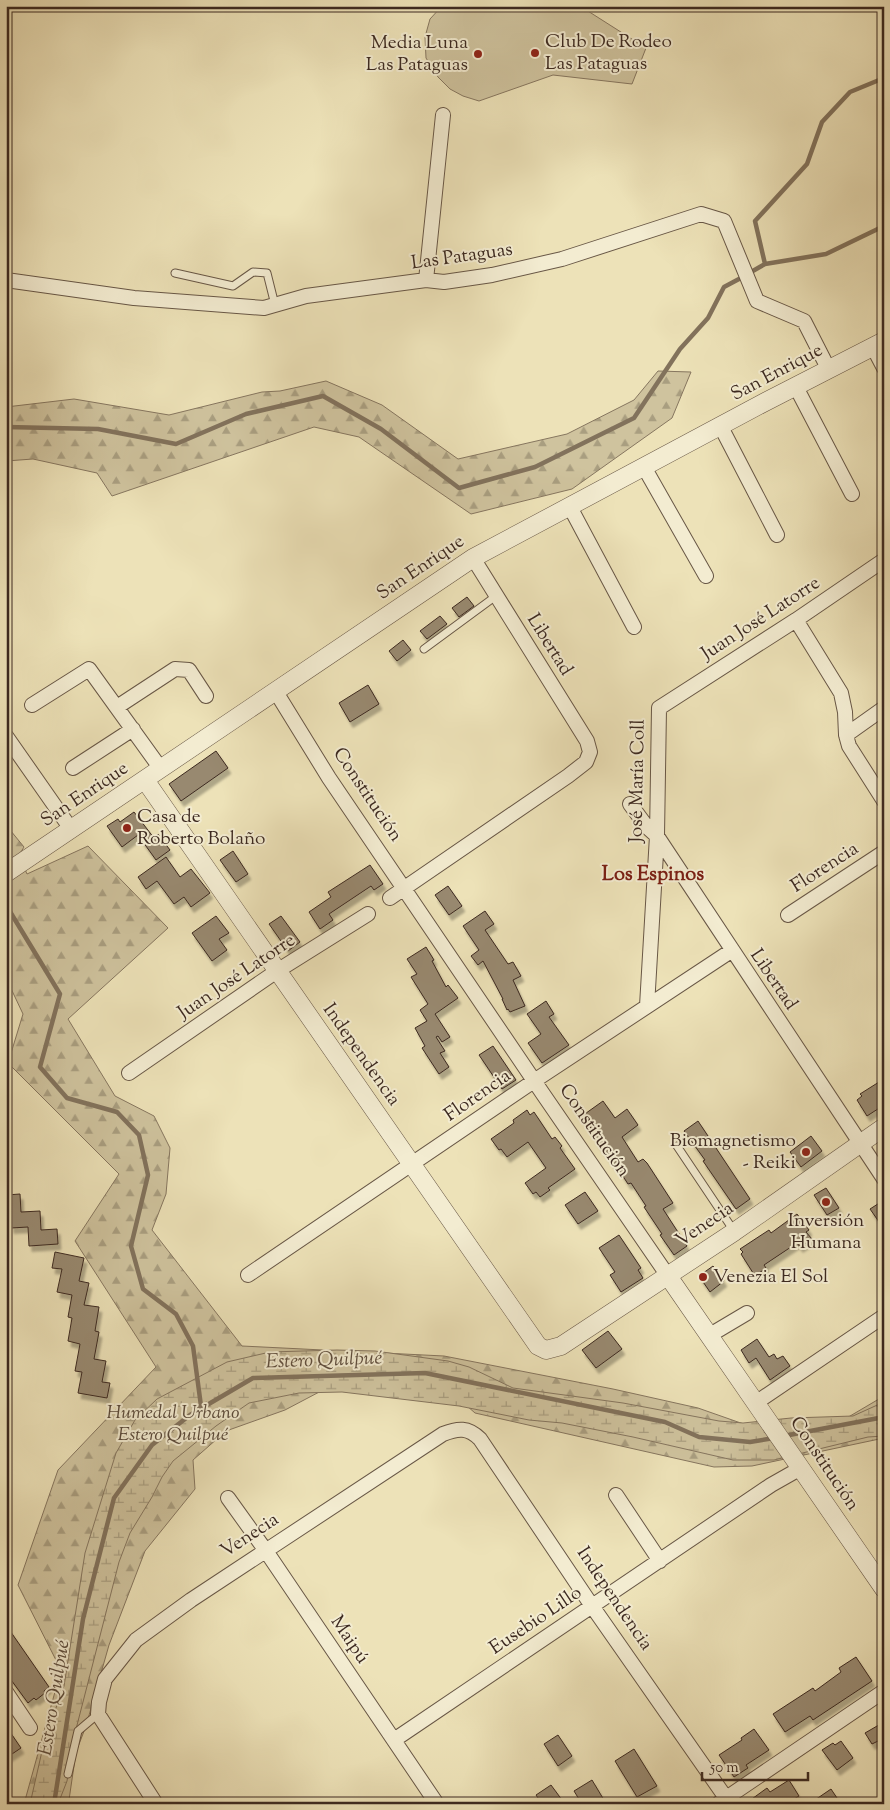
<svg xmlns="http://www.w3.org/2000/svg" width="890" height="1810" font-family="'Sorts Mill Goudy',serif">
<defs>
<pattern id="forest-firs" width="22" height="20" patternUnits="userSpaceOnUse" patternTransform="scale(1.25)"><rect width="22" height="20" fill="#cfc39e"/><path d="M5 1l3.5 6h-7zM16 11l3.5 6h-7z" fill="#a99e80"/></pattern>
<pattern id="wetland-marsh" width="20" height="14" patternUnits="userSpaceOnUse" patternTransform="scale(1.25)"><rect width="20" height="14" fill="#cfc39e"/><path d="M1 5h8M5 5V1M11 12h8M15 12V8" fill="none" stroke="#a99e80"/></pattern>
<filter id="shadow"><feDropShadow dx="3" dy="5.5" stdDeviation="1" flood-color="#0004"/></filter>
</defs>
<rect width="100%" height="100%" fill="#ede2b8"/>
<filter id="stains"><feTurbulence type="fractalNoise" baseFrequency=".004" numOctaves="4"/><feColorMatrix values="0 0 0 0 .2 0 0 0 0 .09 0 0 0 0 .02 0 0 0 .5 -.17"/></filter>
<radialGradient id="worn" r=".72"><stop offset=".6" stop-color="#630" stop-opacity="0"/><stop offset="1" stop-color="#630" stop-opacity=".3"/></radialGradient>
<path fill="url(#forest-firs)" stroke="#86765f" d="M658,371l33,1 -19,46 -100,71 -101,25 -112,-77 -45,-10 -202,69 -15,-23 -64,-14 -27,2v-54l68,-8 95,16 93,-23 18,-1 46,-10 56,24 76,54 109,-25 67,-34z
M6,825l18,22 -5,8 8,19 61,-28 80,82 -100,91 47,77 39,20 16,32 -4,46 -14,36 90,116 202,10 169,33 85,19 57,20 90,-9 39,-23v42l-132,28 -38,1 -239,-54 -35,-31 -98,-2 -57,30 -59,21 -33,29 2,29 -50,62 -36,94 -23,81 -10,26 -7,48 2,4h-47l37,-134 -43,-85 40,-115 98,-103 -81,-126 44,-67 -111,-111 15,-49 -17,-36z"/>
<path fill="url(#wetland-marsh)" stroke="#86765f" d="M337,1350l38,1 73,10 21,6 44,21 110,15 96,18 24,2 48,-5 62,-2 31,-14v34l-16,1 -94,23h-41l-100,-23 -71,-14 -33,-3 -70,-14 -117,-14 -43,1 -50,10 -33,23 -43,35 -11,16 -10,20 -22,36 -11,29 -44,171 -8,48 -9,23h-28l15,-66 19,-52 21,-133 31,-100 19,-33 22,-21 70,-37 43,-10z"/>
<path fill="#cfc39e" stroke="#86765f" d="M442,6h138l66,42 -14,36 -79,-9 -74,26 -16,-5 -13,-7 -12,-12 -12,-19 -1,-21 5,-18z"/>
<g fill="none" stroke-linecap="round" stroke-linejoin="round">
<path stroke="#82725c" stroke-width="4.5" d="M765,264l-10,-43 52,-57 15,-42 28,-30 34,-14
M751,272l14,-8 61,-10 58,-28
M6,427l92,2 78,15 70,-30 77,-18 58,33 78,59 76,-21 99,-49 46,-69 28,-31 16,-31 15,-8
M6,905l54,89 -20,73 27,31 50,14 22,23 9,40 -17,71 12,43 33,25 17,32 8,60 -4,3
M784,1436l100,-19
M54,1804l29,-185 31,-121 38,-53 38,-30 63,-37 172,-5 240,49 34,15 51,5 24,-4"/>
</g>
<path fill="#98896f" stroke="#3c2920" filter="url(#shadow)" d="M467,597l7,9 -15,11 -7,-9z
M440,616l7,8 -20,15 -7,-8z
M403,640l8,10 -14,11 -8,-10z
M368,685l11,19 -29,18 -11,-19z
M216,751l12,17 -47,33 -12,-17z
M134,812l20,26 4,-4 12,16 -14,10 -18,-25 -16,12 -15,-21 11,-7 2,3z
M233,851l15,23 -12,8 -16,-22z
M166,857l14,20 11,-8 19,24 -19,14 -7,-10 -10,7 -17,-23 -11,8 -8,-12z
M370,865l13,19 -9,6 -3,-4 -42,28 4,6 -13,9 -11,-17 22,-15 -3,-5z
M448,886l14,20 -13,9 -14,-20z
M485,911l9,13 -9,6 23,34 5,-2 8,14 -8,4 12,26 -15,6 -2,-3 -1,1 -5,-11h1l-20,-38 -5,4 -7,-9 8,-6 -16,-24z
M216,916l13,17 -10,6 8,11 -15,11 -20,-28z
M281,916l19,26 -12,9 -19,-27z
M426,947l8,13 -2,1 14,26 2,-2 10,13 -23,16 15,23 -8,5 -4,-6 -2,1 9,14 -5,2 9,14 -10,7 -17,-26 3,-2 -10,-18 12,-7 -7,-11 8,-6 -17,-27 6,-3 -10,-15z
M546,1001l8,13 -5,3 20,28 -27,18 -14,-20 13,-9 -14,-20z
M493,1046l23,34 -14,9 -23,-34z
M879,1082l5,8v15l-17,11 -10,-16 5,-4 -2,-2z
M603,1101l12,17 12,-9 11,16 -16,12 16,25 5,-3 4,4 26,40 -10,6 24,37 -13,9 -14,-20 2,-1 -18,-27 2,-1 -15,-23 -3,1 -13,-20 -2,1 -20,-28 3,-2 -14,-19z
M527,1110l3,5 4,-3 18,27 3,-2 7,9 -2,2 15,21 -27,19 2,2 -10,7 -4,-5 -3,2 -8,-11 21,-15 -18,-26 -21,15 -6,-8 -2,1 -8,-11 23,-16 -1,-3z
M698,1121l52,78 -14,10 -33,-48 2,-1 -21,-29z
M811,1136l11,15 -21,16 -11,-15z
M826,1188l13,20 -12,7 -13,-20z
M585,1192l13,19 -20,13 -13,-19z
M20,1194l1,18 19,-1 1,19 16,-1 1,15 -29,2 -1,-19 -17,1 -1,-18h-4v-15z
M884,1200v29l-14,-20z
M797,1214l12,16 -3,2 6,7 -12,8 -3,-4 -33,22 2,3 -11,8 -14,-22 2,-2 -3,-3 29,-19 2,3z
M619,1235l22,33 -3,2 5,8 -22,14 -11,-17 5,-3 -16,-24z
M55,1252l29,6 -5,23 10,2 -5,22 15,2 -4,24 4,1 -5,27 12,2 -4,21 8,1 -3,15 -29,-5 4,-21 -7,-1 5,-27 -12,-3 4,-23 -4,-1 4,-22 -15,-3 5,-23 -10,-1z
M713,1266l11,15 -14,11 -11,-16z
M608,1331l14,18 -26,19 -14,-18z
M757,1339l12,18 5,-3 3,5 6,-3 7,10 -20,14 -14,-22 -7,5 -8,-13z
M6,1625l43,62 -5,4 1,2 -9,7 -2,-2 -6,5 -22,-30z
M856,1657l16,24 -59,39 -3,-4 -25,16 -12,-18 40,-26 2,3 26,-19 -2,-4z
M884,1722v16l-12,6 -7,-11z
M6,1726l15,22 -15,10z
M754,1729l15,21 -23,15 2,3 -14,9 -15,-22 23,-15 -1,-2z
M558,1735l14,21 -14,10 -14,-22z
M841,1741l12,17 -16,12 -15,-20 11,-7 2,2z
M634,1749l23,37 -20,11 -22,-36z
M592,1780l12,20 -6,4h-16l-8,-13z
M789,1780l10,16 -13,8h-41l22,-16 3,4z
M551,1785l14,19h-23l-6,-9z
M831,1789l10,15h-32z"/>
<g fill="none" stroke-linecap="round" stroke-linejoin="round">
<g stroke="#685746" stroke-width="9">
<path id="service" d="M175,273l58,13 20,-14 14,1 8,32
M424,649l72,-53
M677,1146l57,85
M68,1774l10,-43 20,-17"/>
</g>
<g stroke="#685746" stroke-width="16">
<path id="minor" d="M6,280l128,18 130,10 42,-12 120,-16 18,2 48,-7 70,-16 139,-45 23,7 33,80 47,20 25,49
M426,280l17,-165
M873,347l11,21
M796,387l56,107
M721,427l56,108
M644,467l62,109
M570,507l64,120
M796,620l45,73 4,19 1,23 3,11 35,55
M276,692l53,86 214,316 125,182
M32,705l57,-36 72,100
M117,707l58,-38 14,1 17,26
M846,735l38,-27
M6,736l65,93
M73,768l60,-39
M630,804l17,23 10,9 227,343
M390,898l178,-122 18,-14 4,-10 -3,-11 -114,-183
M788,915l96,-63
M647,1006l10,-170 2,-128 137,-88 88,-60
M129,1073l148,-102 91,-57
M248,1275l286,-194 197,-130
M710,1335l37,-22
M757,1402l127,-86
M616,1495l44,66
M228,1498l38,53 171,253
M6,1692l24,36
M394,1740l377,-255 30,-17
M719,1803l165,-112
M156,1804l-58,-90 1,-12 6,-23 31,-39 55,-40 252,-166c15,-6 25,-7 37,5l112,167 134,192"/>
</g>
<g stroke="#685746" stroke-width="19">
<path id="tertiary" d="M145,780l393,566 8,4 15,-4 173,-114 150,-105
M6,873l467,-315 294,-157 117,-60
M668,1276l216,313"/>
</g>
<use href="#service" stroke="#f3ecd1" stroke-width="7"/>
<use href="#minor" stroke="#f3ecd1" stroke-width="14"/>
<use href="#tertiary" stroke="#f3ecd1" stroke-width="18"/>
</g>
<g fill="#8f2418" stroke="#f3ecd1" stroke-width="2">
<circle cx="535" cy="53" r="5"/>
<circle cx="478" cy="54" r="5"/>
<circle cx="127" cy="828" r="5"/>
<circle cx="806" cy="1152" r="5"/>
<circle cx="826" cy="1202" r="5"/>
<circle cx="703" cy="1277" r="5"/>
</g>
<g text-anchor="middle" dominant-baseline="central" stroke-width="4" stroke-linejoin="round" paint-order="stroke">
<g font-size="19" fill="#3c2920" stroke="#f3ecd1" text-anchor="start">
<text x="545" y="42">Club De Rodeo<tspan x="545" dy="22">Las Pataguas</tspan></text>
<text x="468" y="43" text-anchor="end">Media Luna<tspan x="468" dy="22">Las Pataguas</tspan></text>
<text x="137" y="817">Casa de<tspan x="137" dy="22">Roberto Bolaño</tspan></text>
<text x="796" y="1141" text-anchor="end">Biomagnetismo<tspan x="796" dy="22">- Reiki</tspan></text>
<text x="826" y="1221" text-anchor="middle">Inversión<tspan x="826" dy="22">Humana</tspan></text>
<text x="713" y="1277">Venezia El Sol</text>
</g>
<g font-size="19" fill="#3c2920" stroke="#f3ecd1">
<text transform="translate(462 257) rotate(-8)">Las Pataguas</text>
<text transform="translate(777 373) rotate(-28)">San Enrique</text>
<text transform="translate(421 568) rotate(-34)">San Enrique</text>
<text transform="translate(761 619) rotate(-33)">Juan José Latorre</text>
<text transform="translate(549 645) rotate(58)">Libertad</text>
<text transform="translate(638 781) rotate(-89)">José María Coll</text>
<text transform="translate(85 795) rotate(-34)">San Enrique</text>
<text transform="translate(367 795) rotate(56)">Constitución</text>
<text transform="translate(825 868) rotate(-33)">Florencia</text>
<text transform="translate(237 977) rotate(-34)">Juan José Latorre</text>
<text transform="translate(773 980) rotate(56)">Libertad</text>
<text transform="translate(361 1055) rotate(55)">Independencia</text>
<text transform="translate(478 1096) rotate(-35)">Florencia</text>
<text transform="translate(594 1131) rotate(55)">Constitución</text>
<text transform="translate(705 1225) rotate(-34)">Venecia</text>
<text transform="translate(824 1464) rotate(56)">Constitución</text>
<text transform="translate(250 1536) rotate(-33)">Venecia</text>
<text transform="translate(614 1599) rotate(56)">Independencia</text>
<text transform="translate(536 1621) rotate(-34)">Eusebio Lillo</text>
<text transform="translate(349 1640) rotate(56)">Maipú</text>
</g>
<g font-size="19" font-style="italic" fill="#594839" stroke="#f3ecd1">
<text x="173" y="1413">Humedal Urbano<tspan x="173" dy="22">Estero Quilpué</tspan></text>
</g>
<g font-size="20" font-weight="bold" fill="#7a1f14" stroke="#f3ecd1">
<text x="653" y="875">Los Espinos</text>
</g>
<g font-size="20" font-style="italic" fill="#5f4e3e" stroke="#f3ecd1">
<text transform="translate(324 1361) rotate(-2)">Estero Quilpué</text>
<text transform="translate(55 1698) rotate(-81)">Estero Quilpué</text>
</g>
</g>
<rect width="890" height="1810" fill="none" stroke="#ede2b8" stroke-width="25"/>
<rect x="8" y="8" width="875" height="1795" fill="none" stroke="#3c2920" stroke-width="2.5"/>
<rect x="12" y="12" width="865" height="1785" fill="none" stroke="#3c2920"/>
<path d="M702 1772v8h106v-8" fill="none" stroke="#3c2920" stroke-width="2.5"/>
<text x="710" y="1772" font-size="15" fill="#3c2920" stroke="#f3ecd1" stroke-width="4" paint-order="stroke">50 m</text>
<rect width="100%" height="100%" filter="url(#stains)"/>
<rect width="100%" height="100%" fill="url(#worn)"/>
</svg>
